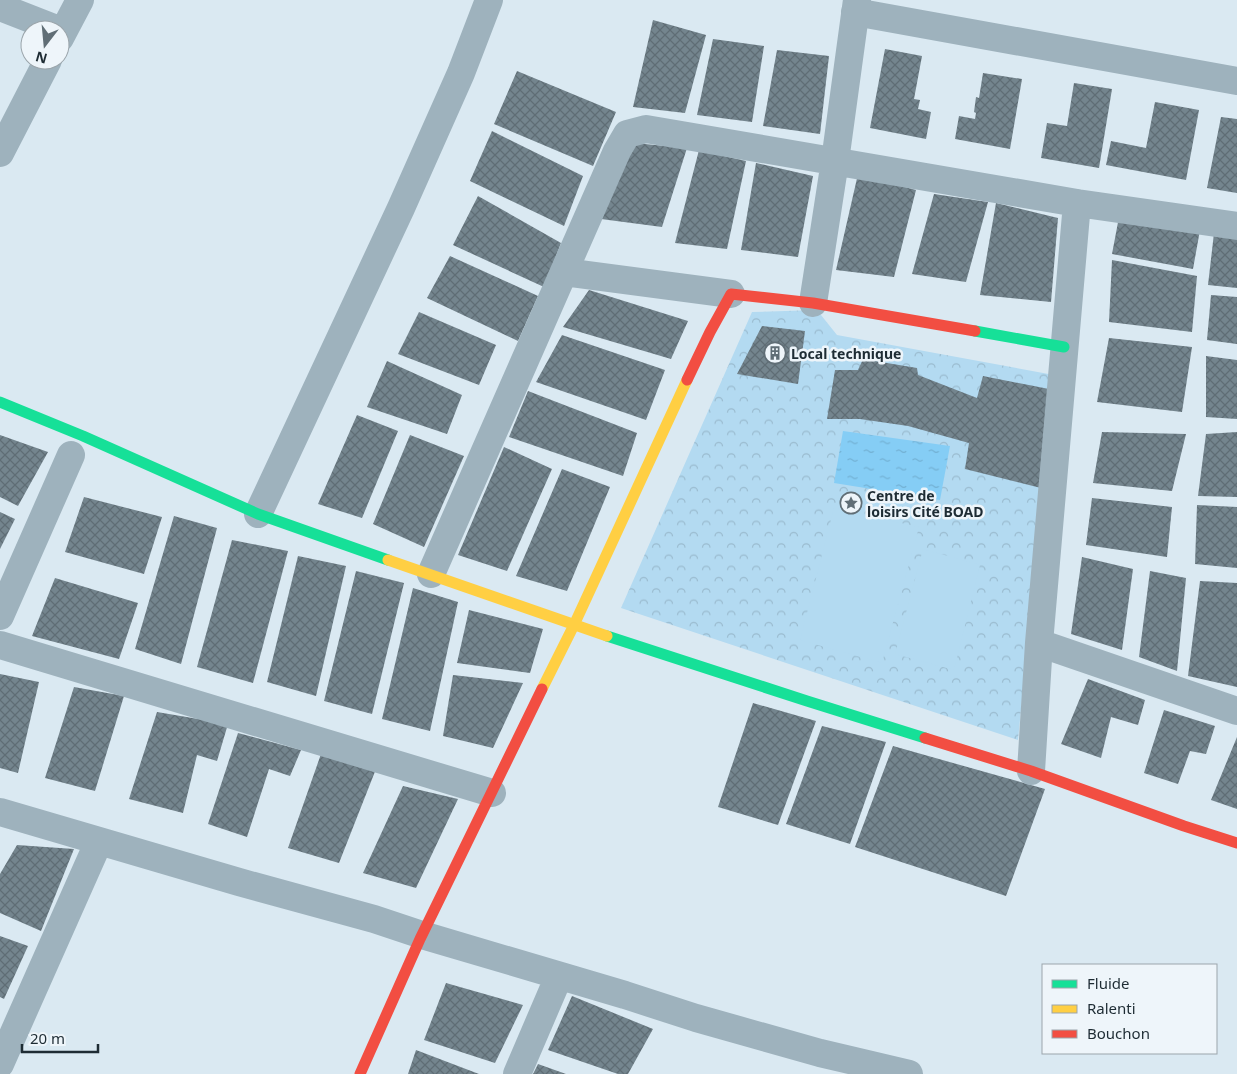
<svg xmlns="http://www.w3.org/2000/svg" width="1237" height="1074" font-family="'Noto Sans',sans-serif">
<defs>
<pattern id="park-crowns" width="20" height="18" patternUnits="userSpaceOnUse" patternTransform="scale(1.25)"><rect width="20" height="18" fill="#b3daf1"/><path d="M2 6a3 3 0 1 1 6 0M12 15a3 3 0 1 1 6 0" fill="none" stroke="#9abbcf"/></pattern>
<pattern id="water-ripples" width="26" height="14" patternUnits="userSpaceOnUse" patternTransform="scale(1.25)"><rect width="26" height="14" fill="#85cdf5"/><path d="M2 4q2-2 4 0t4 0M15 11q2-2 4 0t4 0" fill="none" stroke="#72b0d3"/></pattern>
<pattern id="building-cross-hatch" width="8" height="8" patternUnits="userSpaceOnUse" patternTransform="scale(1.25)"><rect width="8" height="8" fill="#74858e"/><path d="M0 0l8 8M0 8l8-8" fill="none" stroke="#5f6d75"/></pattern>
</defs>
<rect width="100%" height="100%" fill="#dae9f2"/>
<path fill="url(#park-crowns)" d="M817,310l20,25 217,40 -36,365 -397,-132 131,-296z"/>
<path fill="#b3daf1" d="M834,508l85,19 -37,136 -82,-23z
M923,549l57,16 -26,105 -59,-16z"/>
<path fill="url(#water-ripples)" d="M843,431l107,15 -10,54 -106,-17z"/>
<path fill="url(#building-cross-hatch)" d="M653,20l53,15 -21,78 -52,-6z
M713,39l51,7 -12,76 -55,-7z
M885,49l37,7 -8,43 6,1 -2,9 13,3 -5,27 -56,-11z
M777,50l52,6 -9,78 -57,-8z
M517,71l99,41 -23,54 -99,-42z
M983,73l39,6 -12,70 -55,-10 4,-23 16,3 1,-6 -2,-1 2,-15 3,1z
M1074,83l38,6 -13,79 -58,-10 6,-35 20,3z
M1155,102l44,8 -13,70 -80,-15 5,-24 35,7z
M1221,117l16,2v74l-30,-5z
M492,131l91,45 -19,50 -94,-45z
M634,143l53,5 -25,79 -61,-8z
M699,150l47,11 -19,88 -52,-6z
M756,163l57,13 -15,81 -57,-7z
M858,174l58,16 -22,87 -58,-7z
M934,194l54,8 -22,80 -54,-8z
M478,196l83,47 -17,44 -91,-42z
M996,203l62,15 -7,84 -71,-7z
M1119,217l81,13 -7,39 -81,-15z
M1214,233l23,3v52l-29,-3z
M450,256l88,40 -20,45 -91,-43z
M1112,260l85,16 -5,56 -83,-10z
M589,290l99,31 -17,38 -108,-32z
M1211,295l26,2v47l-30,-4z
M419,312l77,33 -17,40 -81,-31z
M762,326l43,5 -7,53 -61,-10z
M562,335l103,35 -19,50 -110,-38z
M1109,338l83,9 -10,65 -85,-10z
M1206,356l31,4v59l-31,-2z
M863,359l54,9 1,7 59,23 6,-22 66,13 -8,99 -76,-19 4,-26 -61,-17 -48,-7h-33l8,-49h23z
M387,361l75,34 -15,39 -80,-27z
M528,391l109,42 -14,43 -114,-39z
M357,415l41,16 -36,87 -44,-14z
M1102,432l84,2 -14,57 -79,-8z
M1237,432v65l-39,-1 8,-62z
M0,435l48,17 -30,54 -18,-9z
M410,435l54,21 -40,91 -51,-23z
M504,447l48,22 -45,102 -49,-16z
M562,469l48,18 -43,104 -51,-15z
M84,497l78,20 -18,57 -79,-22z
M1092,498l80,9 -5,50 -81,-12z
M1197,505l40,2v61l-42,-4z
M0,512l15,7 -15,30z
M174,516l43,12 -36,136 -46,-15z
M232,540l56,11 -35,132 -56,-16z
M298,556l48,10 -30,130 -49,-14z
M1082,557l51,12 -11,81 -51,-16z
M356,571l48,12 -32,131 -48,-13z
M1150,571l36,7 -9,93 -38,-14z
M55,578l83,25 -19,56 -87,-23z
M1200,581l37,2v104l-49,-11z
M413,588l45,14 -28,129 -48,-12z
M469,610l74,19 -13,44 -73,-10z
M0,674l39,8 -21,91 -18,-5z
M453,675l70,8 -30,65 -50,-12z
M1088,679l57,21 -7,25 -27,-8 -10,41 -40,-14z
M74,687l50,9 -29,95 -50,-13z
M753,703l63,18 -38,104 -60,-18z
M1164,710l51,16 -9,28 -16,-3 -12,33 -34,-11z
M157,712l71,12 -11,37 -20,-6 -14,58 -54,-14z
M822,726l64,16 -36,102 -64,-20z
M238,733l63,17 -11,26 -21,-7 -22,68 -39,-13z
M1237,737v72l-26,-9z
M893,746l152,43 -39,107 -151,-49z
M321,754l55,15 -37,94 -51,-15z
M403,786l55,13 -42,89 -53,-15z
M17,845l57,4 -33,82 -41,-18v-39z
M0,936l28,10 -24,53 -4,-2z
M446,983l77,22 -28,58 -71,-23z
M572,996l81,33 -25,45h-10l-70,-24z
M416,1050l63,24h-71z
M538,1064l28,10h-33z"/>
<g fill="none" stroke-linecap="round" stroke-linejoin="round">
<path stroke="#9eb2bd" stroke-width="28" d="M0,7l59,23
M855,12l382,69
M60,38l20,-38
M0,153l48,-93
M564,272l167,22
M813,303l22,-142 22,-161
M258,514l143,-306 60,-135 28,-73
M431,574l186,-423 10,-17 19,-5 431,74 160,23
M0,616l71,-161
M1039,643l198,68
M0,645l492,148
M1031,771l8,-128 38,-440
M0,812l239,70 135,37 48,16 203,60 71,23 124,35 89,21
M0,1064l99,-223
M517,1074l42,-98"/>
<path stroke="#16e098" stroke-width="11" d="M975,331l89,16
M0,402l83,34 175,78 130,46
M607,636l200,65 118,37"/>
<path stroke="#ffcf43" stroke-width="11" d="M388,560l219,76
M542,689l32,-64 113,-245"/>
<path stroke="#f24e42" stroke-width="11" d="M687,380l23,-48 21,-38 82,9 162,28
M925,738l106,33 153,55 53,17
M360,1074l60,-135 122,-250"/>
</g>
<defs>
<g id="building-ring" transform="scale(1.125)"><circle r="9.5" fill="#eef5fa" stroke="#606e76" stroke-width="1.5"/><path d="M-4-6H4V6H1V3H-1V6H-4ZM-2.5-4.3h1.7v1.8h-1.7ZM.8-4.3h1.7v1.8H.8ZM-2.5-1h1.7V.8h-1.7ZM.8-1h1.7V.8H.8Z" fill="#606e76"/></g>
<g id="sight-ring" transform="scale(1.125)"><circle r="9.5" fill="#eef5fa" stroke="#606e76" stroke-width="1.5"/><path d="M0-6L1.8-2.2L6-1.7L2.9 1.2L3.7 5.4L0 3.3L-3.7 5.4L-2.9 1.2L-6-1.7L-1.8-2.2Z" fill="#606e76"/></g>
</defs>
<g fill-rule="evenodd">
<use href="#building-ring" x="775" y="353"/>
<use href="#sight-ring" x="851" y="503"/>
</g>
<g text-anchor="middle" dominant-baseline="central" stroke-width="5" stroke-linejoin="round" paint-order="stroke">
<g font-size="14" font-weight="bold" fill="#1e2c34" stroke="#eef5fa" text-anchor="start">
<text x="791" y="353">Local technique</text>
<text x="867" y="495">Centre de<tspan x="867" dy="16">loisirs Cité BOAD</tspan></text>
</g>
</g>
<rect x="1042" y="964" width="175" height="90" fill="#eef5fa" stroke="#9ba5ab"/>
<rect x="1052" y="980" width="25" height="8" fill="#16e098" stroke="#9ba5ab"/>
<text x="1087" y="989" font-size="15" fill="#1e2c34">Fluide</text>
<rect x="1052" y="1005" width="25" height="8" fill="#ffcf43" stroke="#9ba5ab"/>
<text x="1087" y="1014" font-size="15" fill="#1e2c34">Ralenti</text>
<rect x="1052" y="1030" width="25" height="8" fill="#f24e42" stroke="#9ba5ab"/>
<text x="1087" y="1039" font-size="15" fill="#1e2c34">Bouchon</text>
<g transform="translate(45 45) rotate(196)"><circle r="24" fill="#eef5fa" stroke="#9ba5ab"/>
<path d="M0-4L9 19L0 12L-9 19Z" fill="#606e76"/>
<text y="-8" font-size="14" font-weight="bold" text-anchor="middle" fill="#1e2c34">N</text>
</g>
<path d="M22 1044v8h76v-8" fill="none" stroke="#1e2c34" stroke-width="2.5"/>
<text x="30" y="1044" font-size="15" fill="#1e2c34" stroke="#eef5fa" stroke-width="4" paint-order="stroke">20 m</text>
</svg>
